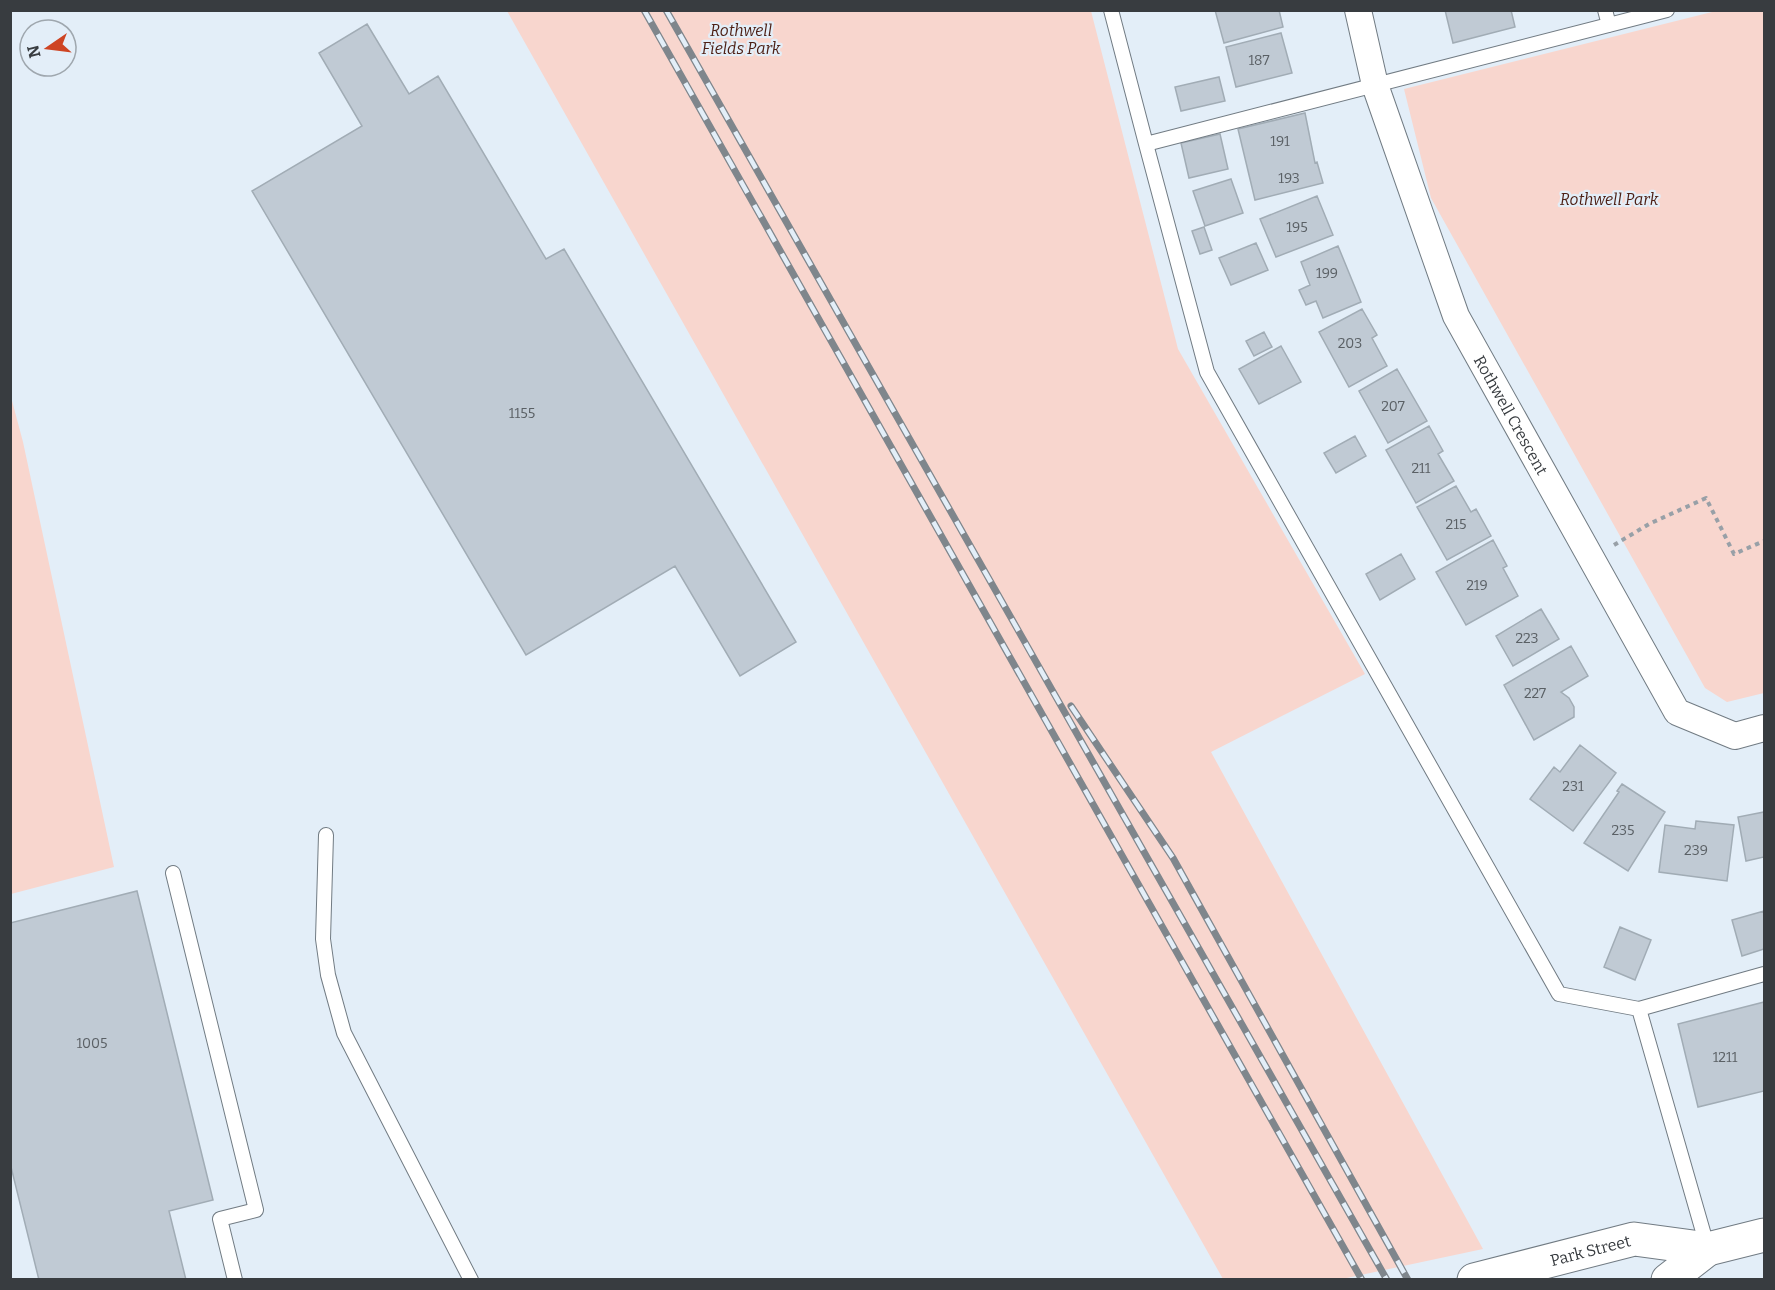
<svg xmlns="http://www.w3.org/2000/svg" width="1775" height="1290" font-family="Bitter,serif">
<rect width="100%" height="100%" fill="#e3eef8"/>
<path fill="#f8d6ce" d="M1720,10l44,1v682l-37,9 -22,-14 -274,-490 -27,-109z
M507,11h584l87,338 187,325 -154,78 272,497 -141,30h-119z
M11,397l12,45 91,425 -103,27z"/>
<path fill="#c0cad4" stroke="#a1acb5" stroke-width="1.5" d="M1215,10h64l4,17 -59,16z
M1445,10h66l4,17 -62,16z
M367,24l42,70 29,-18 108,183 18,-10 232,393 -56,34 -65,-110 -149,89 -274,-464 110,-65 -43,-73z
M1281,33l11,40 -56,14 -10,-40z
M1219,77l6,24 -44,10 -6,-24z
M1305,113l10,50 2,-1 6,21 -68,17 -17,-71z
M1220,134l8,35 -39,9 -8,-35z
M1231,179l12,34 -38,13 -12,-35z
M1317,196l16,39 -57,22 -16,-38z
M1204,227l8,23 -12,4 -8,-23z
M1256,243l12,27 -37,15 -12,-27z
M1338,246l23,56 -38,16 -7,-17 -10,4 -7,-15 11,-5 -9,-23z
M1362,309l15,26 -5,3 15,28 -38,21 -30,-55z
M1264,332l8,15 -18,9 -8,-15z
M1281,346l20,36 -42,22 -20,-35z
M1397,369l30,52 -39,22 -29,-52z
M1429,426l14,25 -5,3 16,27 -38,22 -30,-53z
M1355,436l11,20 -30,17 -12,-20z
M1456,486l15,26 5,-3 15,27 -44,24 -30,-53z
M1493,540l14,26 -4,2 15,28 -52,29 -30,-53z
M1401,554l14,25 -35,21 -14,-26z
M1541,609l18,30 -46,27 -17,-30z
M1571,646l17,30 -27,16 8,6 5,9v10l-40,23 -30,-55z
M1580,745l36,28 -43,58 -43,-32 24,-32 6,5z
M1622,784l43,28 -37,59 -44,-28 35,-51 -2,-1z
M1764,812v45l-18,4 -8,-44z
M1696,821l38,4 -7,56 -68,-9 6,-47 30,4z
M137,891l76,309 -44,11 17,69h-147l-29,-117v-240z
M1764,911v38l-22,7 -10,-36z
M1620,927l31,13 -16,40 -31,-13z
M1764,1002v89l-66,16 -20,-83z"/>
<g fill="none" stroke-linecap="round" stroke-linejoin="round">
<g stroke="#717b83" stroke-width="16">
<path id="lane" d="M1111,10l35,134 521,-134
M1605,10l4,15
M1146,144l61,228 352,622 80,15 125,-35
M326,835l-3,104 5,36 16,58 127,247
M173,873l83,337 -36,9 15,61
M1639,1009l69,240"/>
</g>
<g stroke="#717b83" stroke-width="28">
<g id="street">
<path id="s1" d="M1358,10l17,75 81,231 221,396 58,24 29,-8"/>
</g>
</g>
<g stroke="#717b83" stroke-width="35">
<g id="secondary">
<path id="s2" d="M1474,1280l160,-41 74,10 56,-14"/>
<path d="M1668,1280l40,-31"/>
</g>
</g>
<path stroke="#98a0a7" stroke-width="4" stroke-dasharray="4.5 4.5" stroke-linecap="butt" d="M1614,545l35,-21 57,-26 28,56 30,-13"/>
<use href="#lane" stroke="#fff" stroke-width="14"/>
<use href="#street" stroke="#fff" stroke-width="26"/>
<use href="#secondary" stroke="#fff" stroke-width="33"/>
<g stroke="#7f868c" stroke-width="7">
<path id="rail" d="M644,10l718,1270
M666,10l721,1270
M1071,706l102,152 235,422"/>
</g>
<use href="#rail" stroke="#e3eef8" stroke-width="4.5" stroke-dasharray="14" stroke-linecap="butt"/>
</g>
<g text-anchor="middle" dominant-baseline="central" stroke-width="4.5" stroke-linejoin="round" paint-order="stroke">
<g font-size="14" fill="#5a6065">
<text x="1259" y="60">187</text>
<text x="1280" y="141">191</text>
<text x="1289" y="178">193</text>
<text x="1297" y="227">195</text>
<text x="1327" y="273">199</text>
<text x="1350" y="343">203</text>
<text x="1393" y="406">207</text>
<text x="522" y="413">1155</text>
<text x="1421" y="468">211</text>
<text x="1456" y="524">215</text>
<text x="1477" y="585">219</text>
<text x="1527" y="638">223</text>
<text x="1535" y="693">227</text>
<text x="1573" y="786">231</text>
<text x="1623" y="830">235</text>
<text x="1696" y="850">239</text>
<text x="92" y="1043">1005</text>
<text x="1725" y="1057">1211</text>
</g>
<g font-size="16" font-style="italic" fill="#4d1f14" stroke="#e3eef8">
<text x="741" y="30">Rothwell<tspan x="741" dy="18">Fields Park</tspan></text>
<text x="1609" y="199">Rothwell Park</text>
</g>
<g font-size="16" fill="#383c40" stroke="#e3eef8">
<text stroke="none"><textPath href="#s1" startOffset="435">Rothwell Crescent</textPath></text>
<text stroke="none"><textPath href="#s2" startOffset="120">Park Street</textPath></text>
</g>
</g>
<rect width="1775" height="1290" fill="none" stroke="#383c40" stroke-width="24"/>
<g transform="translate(48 48) rotate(256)"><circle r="28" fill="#e3eef8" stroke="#9fa7ae" stroke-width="1.5"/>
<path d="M0-4.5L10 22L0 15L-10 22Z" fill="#ce4423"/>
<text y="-9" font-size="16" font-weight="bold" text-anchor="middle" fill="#383c40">N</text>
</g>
</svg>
